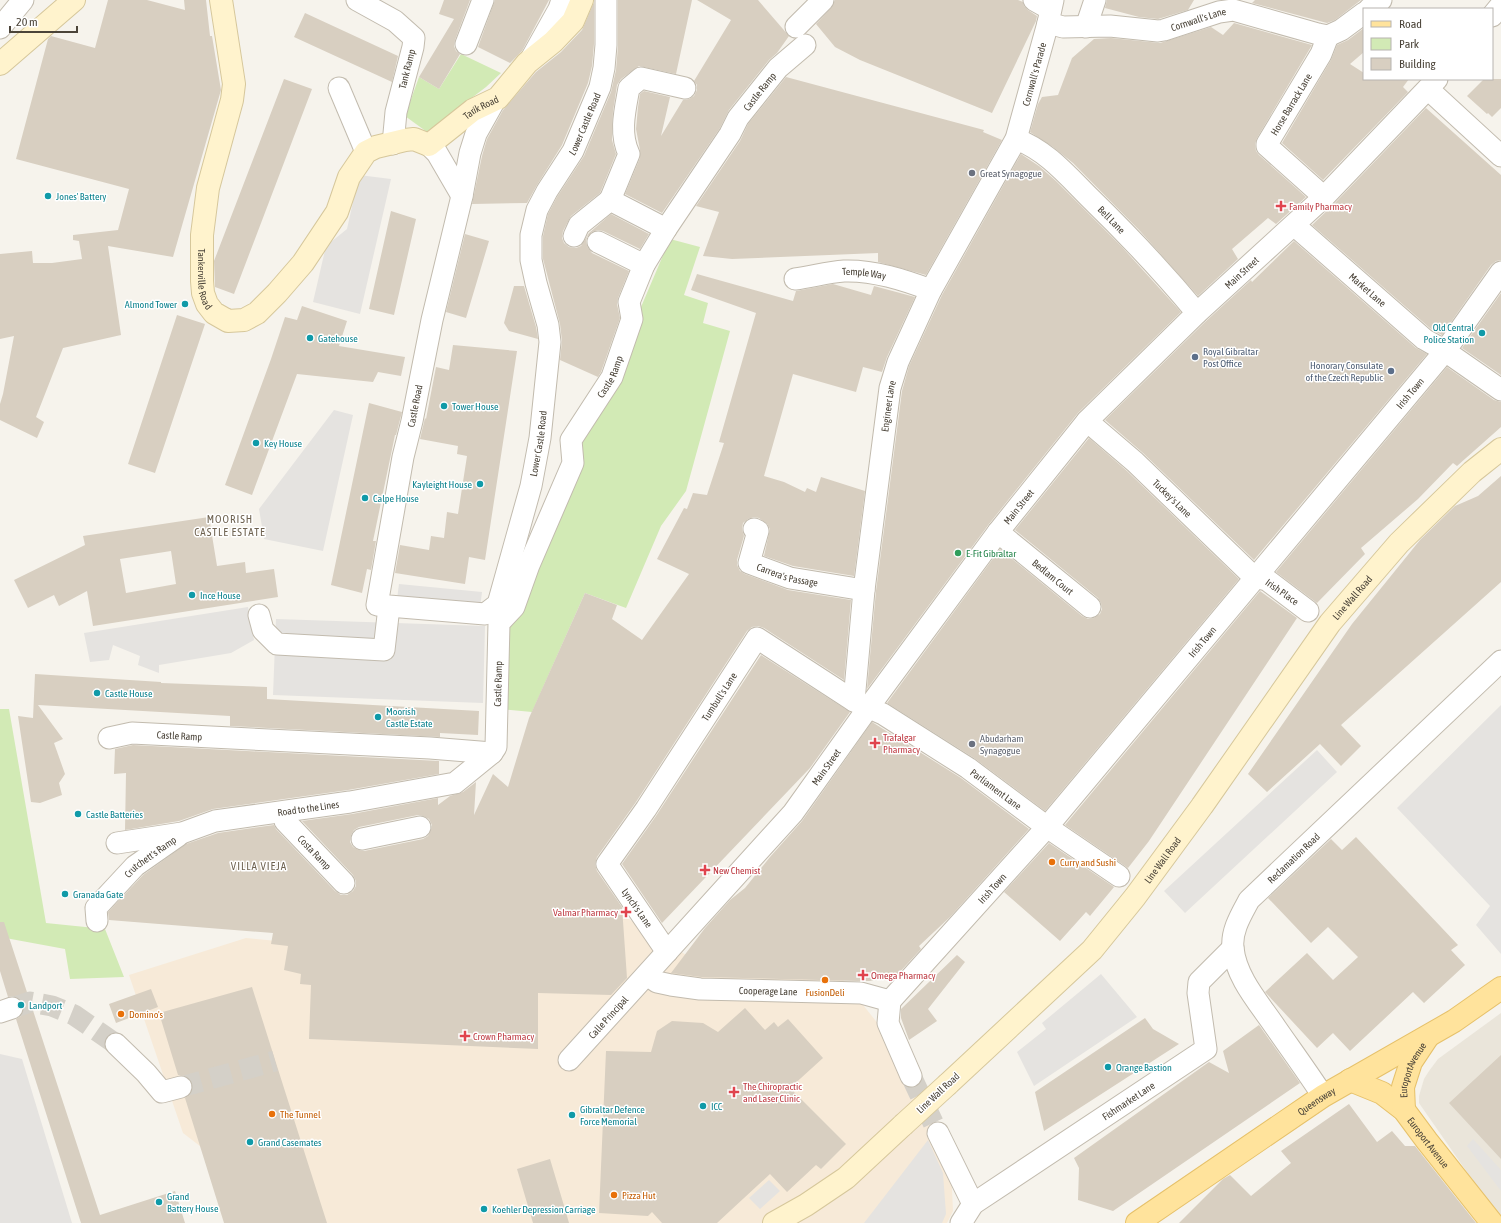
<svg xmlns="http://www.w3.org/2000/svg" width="1501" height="1223" font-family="'Asap Condensed',sans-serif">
<rect width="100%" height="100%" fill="#f6f3ec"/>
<path fill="#eae5da" d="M1501,1013v208l-82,-118v-7l5,-17 5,-8 9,-12z"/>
<path fill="#f7ead8" d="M619,913l88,55 130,4 42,53 72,142 2,44 -6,12h-647l-117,-90 -54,-158 117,-37 163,16z"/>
<path fill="#d2eab5" d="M461,54l40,19 -15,14 -59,45 -22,-16 14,-39 20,12z
M670,239l30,8 -16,48 24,8 -5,20 27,8 -44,160 -25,35 -35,82 -41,-15 -53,119 -32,-3 2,-70 78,-199 45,-77 16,-56z
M0,709h9l37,214 59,6 19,48 -54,2 -5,-30 -65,-12z"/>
<path fill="#e5e3e0" d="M359,175l32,4 -31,135 -47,-12 13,-56 21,-17z
M334,410l19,5 -30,136 -59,-12 -5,-30z
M399,584l83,8 -2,16 -83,-9z
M248,607l6,33 -23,13 -72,12v8l-21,-8 2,-9 -27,-11 -4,15 -19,2 -6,-29z
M276,619l209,7 -2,77 -210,-8z
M1501,705v249l-25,-29 14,-19 -93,-98z
M1317,750l20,22 -152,141 -21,-22z
M1101,974l36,43 -103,69 -17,-34 29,-23 -4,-6z
M0,1054l22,5 50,164h-72z
M1473,1139l28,31v21l-34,-45z
M928,1140l15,33 3,41 -4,9h-78z
M769,1180l11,11 -20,18 -11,-11z"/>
<path fill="#d8cfc1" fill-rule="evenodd" d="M108,0h39l38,10 -1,-10h22l4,36h2l9,54 -48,167 -65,-11 13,89 -58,13 -27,69 8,5 -7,16 -37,-18v-16l3,-10 11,-58 -14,3v-85l32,-3 1,12h19l30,-4 -3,-18 -6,-1v-5l45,-5 11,-41 -113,-30 32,-120 3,-3 44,12z
M444,0h26l-15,40 -1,6 2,5 4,3 -21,35 -20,-12 35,-58 -15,-5z
M495,0h54l-27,51 -12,12 -32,-16z
M618,0h74l-16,74 -37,-8 -18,13 -4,6 -4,26 -1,18v11l4,14 -16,39 -29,23 -8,15 -1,7 2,5 5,4 7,1 5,-2 8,-13 22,-19 38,20 -9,15 -37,-18 -5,-1 -6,2 -5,5 -1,5 2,6 4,5 37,18 -11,27 -1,6 3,14 -19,54 -3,5 -38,-17 2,-19 -2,-17 -17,-65v-23l5,-22 9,-17 27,-41 27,-64 5,-22 2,-24z
M697,0h61l31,36 -12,17 -8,7 -40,50 -9,18 -58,85 -37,-19 15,-36v-8l-4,-21 2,-22 2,-13 4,-3 26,6 -9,39 22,-36 6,-1 5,-3 3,-6v-5l-3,-4 37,-61z
M835,0h183l5,2 1,4 4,4 9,6 -1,5 -44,92 -132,-53 -25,-13 -19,-23 15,-16z
M1107,0h87l-6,10 -30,9 -19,-2 -34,-9z
M1255,0h106l-26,20 -8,3 -75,-20z
M594,2v42l-2,22 -4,17 -26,62 -25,40 -10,18 -55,1 10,-48 5,-17 16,-29 33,-38 25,-20 21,-22z
M305,13l93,43 -6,26 -98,-45z
M1234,23l78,22 -55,93 -2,6 1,7 3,4 47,42 -30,27 -8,-6 -36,31 6,10 -40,37 -58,-65 -67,-68 -20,-16 -23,-15 8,-28 4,-7 16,-2 14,-37 22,-19 17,-1 49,5 51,-16 12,8z
M1364,28v24l-14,12 14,9v6h45l-6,8 5,5 -85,88 -41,-37 49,-83 6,-15 11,-5z
M786,77l198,53 -1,2 19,8 -76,135 -48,-13v-9l-146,6 -29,-3 16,-44 -23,-6 44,-65 8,-17z
M284,79l28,10 -78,205 -19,-7 -1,-26z
M1484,79h17v29l-9,9 -4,-4 -1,1 -20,-18z
M1426,108l75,67v85l-5,1 -5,4 -49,70 -11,-6 -119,-104 21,-20z
M1021,154l18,12 17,15 66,66 59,65 -103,101 -89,111 -122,165 9,-98 26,-200 7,-25 33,-71z
M391,211l25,8 -22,96 -25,-6z
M465,234l24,7 -23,77 -20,-6z
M1294,241l122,107 11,6 -173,206 -111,-107 -38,-33 100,-98 46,-42 1,2z
M697,274l96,27 3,-10 37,-7 38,11 3,-9 41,11 -28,60 -5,15 -19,-5 -7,25 -63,-18 -29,102 20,6 21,10 2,-4 9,4 5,-15 44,14 -11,85 -61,-10 -29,-10 6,-27 -3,-5 -8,-6 -5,-1 -6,2 -5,4 -1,6 2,7 -7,24v5l3,6 5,3 43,16 63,10 -7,80 -80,-52 -6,-2 -6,1 -5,4 -111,171 -39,55 -2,7 2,7 25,36 5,71 -16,17 -73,-2v56l-229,-10 2,-54 -11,-1 1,-10 -17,-4 4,-24 -17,-2 2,-11 -164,-13 -1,-8 35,-37 43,-31 32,-11 56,-8 2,4 59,62 6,4h6l6,-4 3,-5v-5l-3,-6 -51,-54 50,-7 86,-16v7l12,-9 13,-4 13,-10 -2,33 19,-41 15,13 21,-69 56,-125 32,12 -5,14 30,21 47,-66 -32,-15 27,-51 3,1 6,-16 14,2 17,-52 -5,-1 37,-129 -65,-23zM418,815l5,1 6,3 3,6 -1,5 -3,6 -5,3 -59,12 -5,-1 -6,-3 -3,-5 1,-7 3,-5 5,-3z
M514,286h10l12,41 2,12 -29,-8 -5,-8z
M1501,293v82l-39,-27z
M302,306l45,15 -8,25 66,11 -4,19 -23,-4 -5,10 -76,-8 -45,121 -27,-10 46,-126 14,-42 12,3z
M177,315l28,9 -50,149 -27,-9z
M453,345l64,6 -32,209 -16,-3 -4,27 -70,-11 5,-28 29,5 2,-14 13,2 3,-26 11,2 9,-58 -10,-2 1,-8 -38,-7 5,-21 1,1 10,-52 13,3z
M1447,367l47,33 7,2v25l-44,39 -4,-3 -35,36 -57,49 4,6 -48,49 -41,-31z
M369,403l33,9 -6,23h-1l-22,106h3l-5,29 -4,-1 -5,24 -31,-8z
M1089,438l38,33 112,108 -194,232 -71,-53 -87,-55 113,-154 82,67 6,3 6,-1 6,-4 2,-5 -1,-6 -3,-5 -83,-68z
M1501,476v106l-160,143 20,21 -20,20 -21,-22 -53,48 -19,-18 104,-150 68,-84 35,-34 23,-10z
M209,517l8,49 28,-4 1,11 28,-4 4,28 -185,29 -6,-35 -28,15 -5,-11 -26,13 -14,-28 71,-35 -2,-9zM171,551l5,33 -50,9 -6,-34z
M1260,591l37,27 -148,223 -21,27 -63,-43z
M761,655l89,57 -40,56 -148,155 -40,-59 34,-48z
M35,674l126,8v1l106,4v12l212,12 -1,24 -38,-2v4l-210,-11v-10l-192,-11 25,34 -9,4 11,31 -6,9 3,12 -22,8 -9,-1 -13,-86 15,2z
M872,722l89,56 68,51 -79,88 -31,29 2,3 -23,25 -28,7h-13l-156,-4 -30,-4 34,-45 25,-28 15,-12 25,-31 32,-36z
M133,745l306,16v13l-91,16 -135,19 -34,12 -54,9 1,-57 -12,1 1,-25z
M1356,837l102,108 -7,5 14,15 -41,38 -11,-11 -63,59 -17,-18 -16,15 -52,-56 42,-39 26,27 25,-23 -30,-30 -17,16 -43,-45 63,-59 11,11z
M1049,843l65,44 -24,29 -4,-4 -26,29 -56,-49z
M0,922h4l96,293 75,-24 10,32h-104l-65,-204 5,-3 3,-5 -1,-6 -3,-6 -6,-3 -6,1 -8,-26z
M957,955l8,7 -37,47 9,12 -28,19 -8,-22v-9z
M252,987l31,98 44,138h-103l-39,-125 5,-3 2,-4v-7l-2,-5 -5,-3 -7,-1 -19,-62z
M151,989l7,18 -42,16 -7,-19z
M745,1008l20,22 9,-8 4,5 10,-8 35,39 -33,30 56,56 -25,25 -5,-4 -29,27 -17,-18 -53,49h-55l-10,-11 -4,4 -49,-3 7,-162 45,1 6,-21 15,-10 31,2 15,9z
M1145,1018l8,11 26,15 -135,87 -9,-39z
M1259,1025l41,58 -187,128 -35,-11 1,-32 -5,-10 135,-96 20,11 -6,-22z
M1501,1055v104l-52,-56z
M1349,1104l28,38 15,-11 13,15h10l61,77h-297l44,-44 7,-4 21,21 40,-33 -10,-12z
M550,1159l15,50 4,14h-36l-16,-54z"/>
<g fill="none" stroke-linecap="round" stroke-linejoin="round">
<path stroke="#d4d0c8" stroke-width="21" stroke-dasharray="21 10" stroke-linecap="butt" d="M12,1008l18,-6 22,4 22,9 42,29
M911,1076l27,57
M181,1087l94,-26"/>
<g stroke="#c2bbae" stroke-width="23">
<g id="street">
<path d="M357,0l38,21 19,17 -1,9 -17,65 -3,32"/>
<path d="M1034,0l16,9"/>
<path d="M1369,9l12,-9"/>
<path d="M1492,16l9,-11"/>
<path id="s1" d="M1048,23l15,4 47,-1 48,5 6,-1 55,-18 14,-2 85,24 10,2 13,-6 23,-17"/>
<path d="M796,27l27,-27"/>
<path d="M1086,27l9,-27"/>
<path d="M0,28l23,-28"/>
<path d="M466,44l17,-44"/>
<path d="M531,59l28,-50 3,-9"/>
<path d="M339,88l27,64"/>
<path d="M1428,89l73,67"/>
<path id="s2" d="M495,100l-19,34 -6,19 -8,43 -30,124 -20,101 -9,36 -26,148 108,9 13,-10 33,-118 9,-48 10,-96 -2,-17 -12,-42 -5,-23v-25l6,-25 10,-19 26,-40 27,-64 4,-19 2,-23v-45"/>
<path id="s3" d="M1016,139c30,11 51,36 73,58 38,37 74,75 108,116"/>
<path d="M429,145l8,8 25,43"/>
<path id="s4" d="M1324,197l-57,-51v-2l54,-90 7,-18"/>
<path d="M610,200l19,-46c-10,-21 -4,-44 0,-66l12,-10 44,10"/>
<path id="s5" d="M1294,225l130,114 21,12 56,39"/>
<path d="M574,236l5,-11 31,-25 56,29"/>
<path d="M598,242l46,23"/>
<path id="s6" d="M795,279c16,-2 33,-7 49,-8 30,-1 60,9 87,19"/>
<path id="s7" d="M1087,421l48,41 119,115 13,3 41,31"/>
<path id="s8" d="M754,529l4,2 -9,32 41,15 74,12"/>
<path id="s9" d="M998,532l92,75"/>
<path d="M259,615l4,15 14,14 107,6 5,-43"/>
<path id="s10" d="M854,701l10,-111 26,-202 8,-26 33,-72 85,-151 32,-116 5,-23"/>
<path id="s11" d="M109,738l23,-5 298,15 62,5"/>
<path id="s12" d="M285,821l59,62"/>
<path d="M362,839l58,-12"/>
<path id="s13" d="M117,843l65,-10 33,-12 135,-19 105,-19 37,-30 4,-6 3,-124 15,-16 15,-42 44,-102 -2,-23 41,-63 20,-58 -3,-17 15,-37 22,-36 64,-95 8,-16 40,-50 27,-23"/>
<path id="s14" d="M97,921l-1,-13 39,-42 43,-30"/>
<path id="s15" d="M667,952l-60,-88 39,-55 111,-171 97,63 29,13 85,54 79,59 72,49"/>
<path id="s16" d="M647,975l10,7 14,3 29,4 161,4 29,8"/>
<path id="s17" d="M890,1001l157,-174 398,-476 56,-79"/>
<path d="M890,1001l-2,22 23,53"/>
<path d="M0,1012l12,-4"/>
<path d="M116,1044l30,29 16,19 19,-5"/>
<path id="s18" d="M569,1060l224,-247 75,-105 130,-176 89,-111 110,-108 127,-116 113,-118"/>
<path id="s19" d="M1323,1096c-15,-23 -31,-45 -47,-68 -16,-24 -40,-50 -43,-80 -2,-17 8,-33 16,-48l252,-239"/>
<path d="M938,1133l35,71"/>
<path id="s20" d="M961,1223l12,-19 233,-155 -8,-56 1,-11 34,-34"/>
</g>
</g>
<g stroke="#d6c79b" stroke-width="24">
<g id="secondary">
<path id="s21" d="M221,0l13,84 -2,16 -24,88 -6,47v46l1,12 4,11 7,9 14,8 16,-1 13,-7 20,-20 26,-30 34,-51 12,-35 17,-25 10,-5 29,-7 9,-1 15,6 44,-35 25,-12 29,-35 26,-21 20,-21 9,-21"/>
<path d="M0,64l74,-64"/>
<path id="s22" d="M948,1084l144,-134 43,-53 67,-91 128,-183 69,-80 73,-71 29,-23"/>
<path d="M774,1223l32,-18 40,-27 57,-53"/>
</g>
</g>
<g stroke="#e6c16a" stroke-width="24">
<g id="primary">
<path id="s23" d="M1350,1080l32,13 22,17 23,31 65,82"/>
<path id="s24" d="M1404,1110l-1,-23 8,-25 16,-24"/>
<path id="s25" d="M1137,1223l186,-127 131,-75 47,-33"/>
</g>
</g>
<use href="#street" stroke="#fff" stroke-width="21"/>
<use href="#secondary" stroke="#fff3cd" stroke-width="22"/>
<use href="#primary" stroke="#ffe39c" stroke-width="22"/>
<g stroke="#d6c79b" stroke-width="24" stroke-linecap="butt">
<path id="secondary-bridge" d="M903,1125l45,-41"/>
</g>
<use href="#secondary-bridge" stroke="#fff3cd" stroke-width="22"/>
</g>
<g fill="#6b7280" stroke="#fff" stroke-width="1.5">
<circle cx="972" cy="173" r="4"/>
<circle cx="972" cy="744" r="4"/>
</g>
<g fill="#0f9aa8" stroke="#fff" stroke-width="1.5">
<circle cx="48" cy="196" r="4"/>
<circle cx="185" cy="304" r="4"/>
<circle cx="1482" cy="333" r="4"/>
<circle cx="310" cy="338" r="4"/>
<circle cx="444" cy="406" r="4"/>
<circle cx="256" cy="443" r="4"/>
<circle cx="480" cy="484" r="4"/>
<circle cx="365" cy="498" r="4"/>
<circle cx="192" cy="595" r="4"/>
<circle cx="97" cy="693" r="4"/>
<circle cx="378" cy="717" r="4"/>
<circle cx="78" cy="814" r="4"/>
<circle cx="65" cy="894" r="4"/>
<circle cx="21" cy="1005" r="4"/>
<circle cx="1108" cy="1067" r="4"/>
<circle cx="703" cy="1106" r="4"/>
<circle cx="572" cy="1115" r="4"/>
<circle cx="250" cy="1142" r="4"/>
<circle cx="159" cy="1202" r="4"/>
<circle cx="484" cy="1209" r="4"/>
</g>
<g fill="#e0444e" stroke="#fff" stroke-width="1.5">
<path d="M1279 200h4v4h4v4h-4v4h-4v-4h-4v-4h4z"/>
<path d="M873 737h4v4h4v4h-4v4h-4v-4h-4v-4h4z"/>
<path d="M703 864h4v4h4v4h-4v4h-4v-4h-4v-4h4z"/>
<path d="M624 906h4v4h4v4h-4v4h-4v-4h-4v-4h4z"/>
<path d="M861 969h4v4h4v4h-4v4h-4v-4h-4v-4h4z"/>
<path d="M463 1030h4v4h4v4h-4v4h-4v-4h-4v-4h4z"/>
<path d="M732 1086h4v4h4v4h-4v4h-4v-4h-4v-4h4z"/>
</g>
<g fill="#5c6f8a" stroke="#fff" stroke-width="1.5">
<circle cx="1195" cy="357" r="4"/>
<circle cx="1391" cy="371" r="4"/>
</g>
<circle fill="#2e9e5b" stroke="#fff" stroke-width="1.5" cx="958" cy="553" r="4"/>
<g fill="#e8710a" stroke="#fff" stroke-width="1.5">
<circle cx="1052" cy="862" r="4"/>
<circle cx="825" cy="980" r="4"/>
<circle cx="121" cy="1014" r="4"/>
<circle cx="272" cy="1114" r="4"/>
<circle cx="614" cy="1195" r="4"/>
</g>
<g text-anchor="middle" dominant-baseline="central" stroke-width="3" stroke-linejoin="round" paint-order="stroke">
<g font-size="10" fill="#4b4439" stroke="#fff">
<text stroke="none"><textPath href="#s1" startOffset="153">Cornwall's Lane</textPath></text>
<text transform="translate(407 69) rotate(-76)">Tank Ramp</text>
<text stroke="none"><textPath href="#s10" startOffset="662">Cornwall's Parade</textPath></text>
<text stroke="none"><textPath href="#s13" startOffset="1126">Castle Ramp</textPath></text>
<text stroke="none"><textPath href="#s4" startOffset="125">Horse Barrack Lane</textPath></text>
<text stroke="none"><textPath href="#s21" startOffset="695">Tarik Road</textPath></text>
<text stroke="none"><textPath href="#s2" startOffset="1147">Lower Castle Road</textPath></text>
<text stroke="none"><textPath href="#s3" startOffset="126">Bell Lane</textPath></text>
<text stroke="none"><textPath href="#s18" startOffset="1038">Main Street</textPath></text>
<text stroke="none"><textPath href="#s6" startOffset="70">Temple Way</textPath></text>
<text stroke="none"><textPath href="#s21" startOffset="284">Tankerville Road</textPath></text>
<text stroke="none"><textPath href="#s5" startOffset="98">Market Lane</textPath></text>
<text stroke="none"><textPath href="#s13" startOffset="798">Castle Ramp</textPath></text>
<text stroke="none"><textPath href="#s17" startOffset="800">Irish Town</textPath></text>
<text transform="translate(415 406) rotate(-79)">Castle Road</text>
<text stroke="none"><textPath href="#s10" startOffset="297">Engineer Lane</textPath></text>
<text stroke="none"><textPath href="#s2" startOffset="811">Lower Castle Road</textPath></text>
<text stroke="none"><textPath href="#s7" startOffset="115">Tuckey's Lane</textPath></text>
<text stroke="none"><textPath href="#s18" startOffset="714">Main Street</textPath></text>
<text stroke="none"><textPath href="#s8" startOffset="78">Carrera's Passage</textPath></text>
<text stroke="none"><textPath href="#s9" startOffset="71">Bedlam Court</textPath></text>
<text transform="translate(1282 592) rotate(35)">Irish Place</text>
<text stroke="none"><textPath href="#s22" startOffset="635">Line Wall Road</textPath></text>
<text stroke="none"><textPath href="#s17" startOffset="476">Irish Town</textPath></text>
<text stroke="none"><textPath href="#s13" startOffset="462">Castle Ramp</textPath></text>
<text stroke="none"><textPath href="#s15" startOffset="308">Tumbull's Lane</textPath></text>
<text stroke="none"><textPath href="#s11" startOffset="71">Castle Ramp</textPath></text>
<text stroke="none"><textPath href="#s18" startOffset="390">Main Street</textPath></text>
<text stroke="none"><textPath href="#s15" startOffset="661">Parliament Lane</textPath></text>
<text stroke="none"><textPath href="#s13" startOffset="195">Road to the Lines</textPath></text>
<text stroke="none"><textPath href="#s12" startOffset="43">Costa Ramp</textPath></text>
<text stroke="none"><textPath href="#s14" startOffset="88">Crutchett's Ramp</textPath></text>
<text stroke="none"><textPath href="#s19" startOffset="287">Reclamation Road</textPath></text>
<text stroke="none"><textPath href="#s22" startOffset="311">Line Wall Road</textPath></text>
<text stroke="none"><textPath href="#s17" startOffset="152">Irish Town</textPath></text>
<text transform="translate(637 908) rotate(55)">Lynch's Lane</text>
<text stroke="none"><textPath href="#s16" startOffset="124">Cooperage Lane</textPath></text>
<text stroke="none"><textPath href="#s18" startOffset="58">Calle Principal</textPath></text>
<text stroke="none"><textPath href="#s24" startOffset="42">EuroportAvenue</textPath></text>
<text transform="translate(938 1093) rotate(-43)">Line Wall Road</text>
<text stroke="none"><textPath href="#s20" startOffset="209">Fishmarket Lane</textPath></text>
<text stroke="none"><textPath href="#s25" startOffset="217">Queensway</textPath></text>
<text stroke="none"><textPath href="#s23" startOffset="103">Europort Avenue</textPath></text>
</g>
<g font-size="10" fill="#5b616d" stroke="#fff" text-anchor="start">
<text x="980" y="173">Great Synagogue</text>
<text x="980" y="738">Abudarham<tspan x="980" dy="12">Synagogue</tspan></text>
</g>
<g font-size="10" fill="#0d838f" stroke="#fff" text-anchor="start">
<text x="56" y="196">Jones' Battery</text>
<text x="177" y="304" text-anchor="end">Almond Tower</text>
<text x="1474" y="327" text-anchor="end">Old Central<tspan x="1474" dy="12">Police Station</tspan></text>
<text x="318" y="338">Gatehouse</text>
<text x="452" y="406">Tower House</text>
<text x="264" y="443">Key House</text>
<text x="472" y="484" text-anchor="end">Kayleight House</text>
<text x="373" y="498">Calpe House</text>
<text x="200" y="595">Ince House</text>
<text x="105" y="693">Castle House</text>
<text x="386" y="711">Moorish<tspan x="386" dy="12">Castle Estate</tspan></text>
<text x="86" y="814">Castle Batteries</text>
<text x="73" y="894">Granada Gate</text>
<text x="29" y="1005">Landport</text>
<text x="1116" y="1067">Orange Bastion</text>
<text x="711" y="1106">ICC</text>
<text x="580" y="1109">Gibraltar Defence<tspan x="580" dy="12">Force Memorial</tspan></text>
<text x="258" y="1142">Grand Casemates</text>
<text x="167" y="1196">Grand<tspan x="167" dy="12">Battery House</tspan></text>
<text x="492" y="1209">Koehler Depression Carriage</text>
</g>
<g font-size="10" fill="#be3a42" stroke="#fff" text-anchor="start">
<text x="1289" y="206">Family Pharmacy</text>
<text x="883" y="737">Trafalgar<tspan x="883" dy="12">Pharmacy</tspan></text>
<text x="713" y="870">New Chemist</text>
<text x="618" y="912" text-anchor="end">Valmar Pharmacy</text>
<text x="871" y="975">Omega Pharmacy</text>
<text x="473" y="1036">Crown Pharmacy</text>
<text x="743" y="1086">The Chiropractic<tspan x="743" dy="12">and Laser Clinic</tspan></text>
</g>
<g font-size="10" fill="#4e5e75" stroke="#fff" text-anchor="start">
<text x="1203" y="351">Royal Gibraltar<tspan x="1203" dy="12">Post Office</tspan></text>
<text x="1383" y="365" text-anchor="end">Honorary Consulate<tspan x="1383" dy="12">of the Czech Republic</tspan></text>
</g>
<g font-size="10" fill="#27864d" stroke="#fff" text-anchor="start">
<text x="966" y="553">E-Fit Gibraltar</text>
</g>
<g font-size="10" fill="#c56008" stroke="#fff" text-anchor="start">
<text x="1060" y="862">Curry and Sushi</text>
<text x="825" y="992" text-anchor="middle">FusionDeli</text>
<text x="129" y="1014">Domino's</text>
<text x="280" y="1114">The Tunnel</text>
<text x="622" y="1195">Pizza Hut</text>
</g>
<g font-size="11" letter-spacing="1" fill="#6e6250" stroke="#fff">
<text x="230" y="519">MOORISH<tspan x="230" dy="13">CASTLE ESTATE</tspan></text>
<text x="259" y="866">VILLA VIEJA</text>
</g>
</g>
<rect x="1363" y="8" width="130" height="72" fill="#ffffff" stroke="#b7b4b0"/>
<rect x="1371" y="21" width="20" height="6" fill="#ffe39c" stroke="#b7b4b0"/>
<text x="1399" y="28" font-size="12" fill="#4b4439">Road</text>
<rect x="1371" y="38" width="20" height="12" fill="#d2eab5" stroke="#b7b4b0"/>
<text x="1399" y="48" font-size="12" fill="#4b4439">Park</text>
<rect x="1371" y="58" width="20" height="12" fill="#d8cfc1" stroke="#b7b4b0"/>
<text x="1399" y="68" font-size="12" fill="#4b4439">Building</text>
<path d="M10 26v6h67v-6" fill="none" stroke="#4b4439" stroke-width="2"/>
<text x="16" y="26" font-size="12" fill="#4b4439" stroke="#ffffff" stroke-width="3" paint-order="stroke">20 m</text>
</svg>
